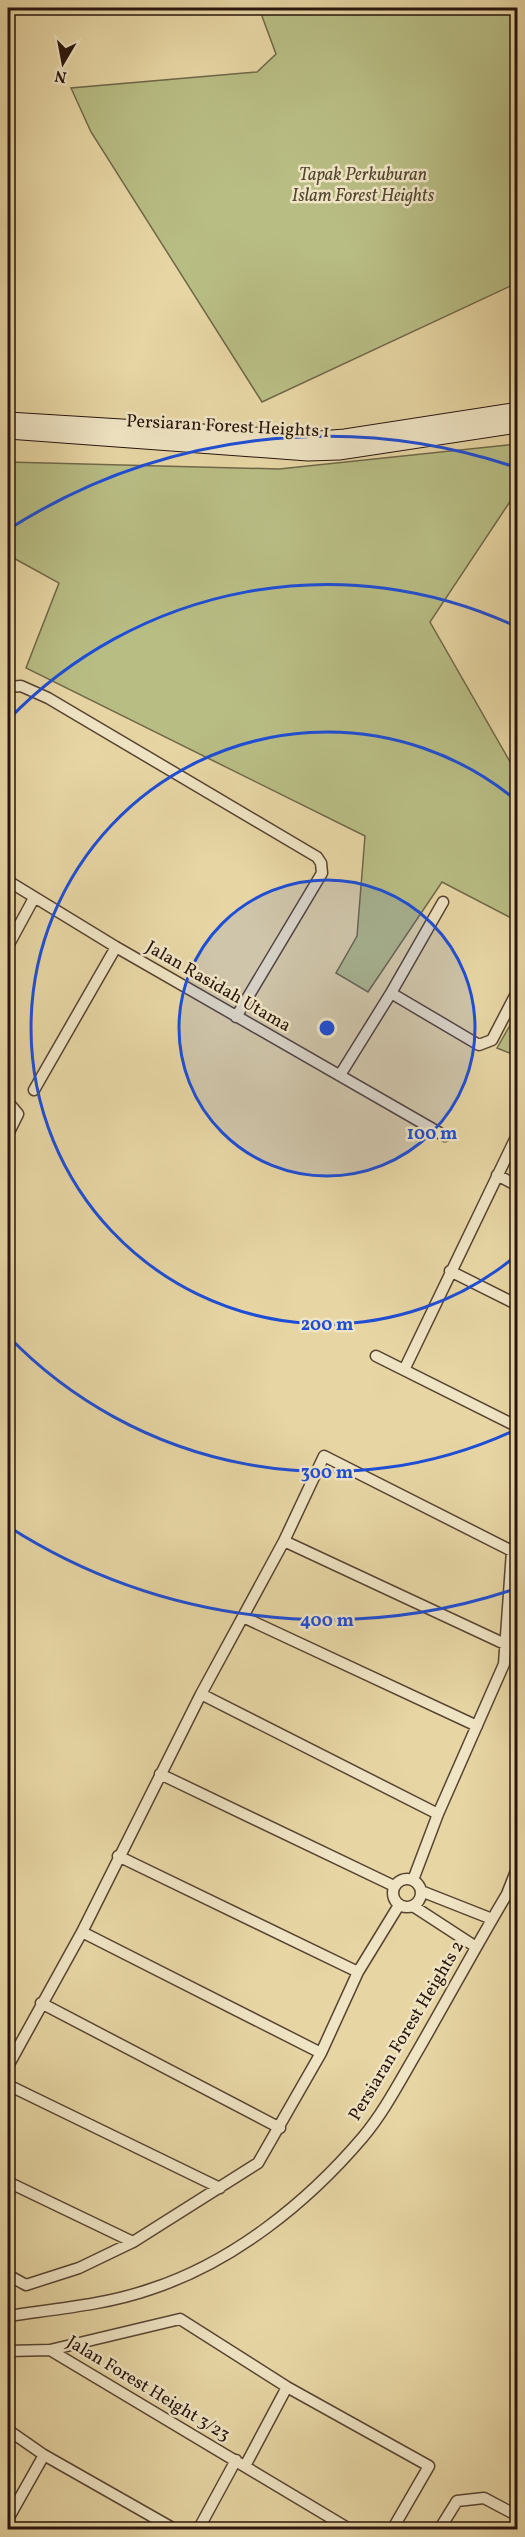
<svg xmlns="http://www.w3.org/2000/svg" width="525" height="2537" font-family="Vollkorn,serif">
<rect width="100%" height="100%" fill="#e7d6a4"/>
<filter id="stains"><feTurbulence type="fractalNoise" baseFrequency=".00333" numOctaves="4"/><feColorMatrix values="0 0 0 0 .2 0 0 0 0 .09 0 0 0 0 .02 0 0 0 .5 -.17"/></filter>
<radialGradient id="worn" r=".72"><stop offset=".6" stop-color="#630" stop-opacity="0"/><stop offset="1" stop-color="#630" stop-opacity=".3"/></radialGradient>
<path fill="#b8bd84" stroke="#706848" stroke-width="1.5" d="M259,8h259l-1,275 -255,119 -171,-270 -20,-44 186,-16 19,-18z
M517,444v47l-87,131 87,152v147l-75,-39 -74,110 -32,-19 21,-37 8,-100 -339,-168 33,-85 -51,-28v-93l271,7z
M517,1013v43l-20,-8z"/>
<g fill="none" stroke-linecap="round" stroke-linejoin="round">
<g stroke="#584433" stroke-width="13">
<path id="street" d="M8,687l13,-1 27,12 269,159 4,6 1,10 -86,144
M8,881l108,66 329,189
M8,946l26,-48
M391,993l88,52 13,-5 26,-50
M340,1075l51,-82 52,-91
M34,1090l82,-143
M8,1102l10,12 -10,20
M497,1175l21,11
M450,1271l68,34
M376,1356l142,71
M404,1370l114,-237
M284,1541l223,104
M243,1617l234,109
M201,1694l237,120
M160,1774l234,112
M118,1856l240,116
M393 1893a14 14 0 1 1 28 0a14 14 0 1 1-28 0Z
M421,1891l71,28
M413,1906l63,41
M82,1932l239,121
M41,2003l239,125
M8,2066l74,-134 119,-238 83,-153 40,-85 188,95 -8,113 -66,150 -25,66
M8,2085l212,103
M8,2182l125,60
M8,2275l18,10 53,-17 54,-26 125,-79 63,-110 37,-81 41,-67
M8,2316c47,-7 97,-11 143,-27 82,-27 156,-86 212,-152 21,-25 37,-56 54,-85 30,-52 59,-106 90,-158l11,-28
M50,2350l130,-31 107,68 142,79 -37,64
M8,2351l42,-1 301,180
M8,2430l36,25 132,75
M245,2466l42,-79
M8,2519l36,-64
M198,2530l38,-70
M439,2530l18,-29 27,-3 34,18"/>
</g>
<g stroke="#28140d" stroke-width="17">
<path id="secondary" d="M8,420l311,19 26,-2 173,-27
M8,431l300,22 31,-1 179,-27"/>
</g>
<use href="#street" stroke="#efe4c4" stroke-width="10"/>
<use href="#secondary" stroke="#efe4c4" stroke-width="15"/>
</g>
<circle cx="327" cy="1028" r="148" fill="#1d4ed8" fill-opacity=".12"/>
<g fill="none" stroke="#1d4ed8" stroke-width="3">
<circle cx="327" cy="1028" r="148"/>
<path d="M517 1255A296 296 0 1 1 517 801"/>
<path d="M515 1430A444 444 0 0 1 8 1336M8 720A444 444 0 0 1 515 626"/>
<path d="M515 1589A592 592 0 0 1 9 1527M9 529A592 592 0 0 1 515 467"/>
</g>
<g text-anchor="middle" dominant-baseline="central" stroke-width="5" stroke-linejoin="round" paint-order="stroke">
<g font-size="18" font-style="italic" fill="#534731" stroke="#efe4c4">
<text x="363" y="175">Tapak Perkuburan<tspan x="363" dy="21">Islam Forest Heights</tspan></text>
</g>
<g font-size="18" fill="#28140d" stroke="#efe4c4">
<text transform="translate(228 427) rotate(3)">Persiaran Forest Heights 1</text>
<text transform="translate(218 987) rotate(30)">Jalan Rasidah Utama</text>
<text transform="translate(407 2031) rotate(-59)">Persiaran Forest Heights 2</text>
<text transform="translate(148 2389) rotate(31)">Jalan Forest Height 3/23</text>
</g>
</g>
<circle cx="327" cy="1028" r="9" fill="#1d4ed8" stroke="#efe4c4" stroke-width="3"/>
<g font-size="18" text-anchor="middle" font-weight="bold" fill="#1d4ed8" stroke="#efe4c4" stroke-width="5" stroke-linejoin="round" paint-order="stroke">
<text x="432" y="1139">100 m</text>
<text x="327" y="1330">200 m</text>
<text x="327" y="1478">300 m</text>
<text x="327" y="1626">400 m</text>
</g>
<rect width="525" height="2537" fill="none" stroke="#e7d6a4" stroke-width="30"/>
<rect x="9" y="9" width="507" height="2519" fill="none" stroke="#28140d" stroke-width="3"/>
<rect x="15" y="15" width="495" height="2507" fill="none" stroke="#28140d" stroke-width="1.5"/>
<g transform="translate(63 63) rotate(190)" stroke="#efe4c4" stroke-width="4.5" paint-order="stroke">
<path d="M0-4.5L10 22L0 15L-10 22Z" fill="#28140d"/>
<text y="-9" font-size="16" font-weight="bold" text-anchor="middle" fill="#28140d">N</text>
</g>
<rect width="100%" height="100%" filter="url(#stains)"/>
<rect width="100%" height="100%" fill="url(#worn)"/>
</svg>
